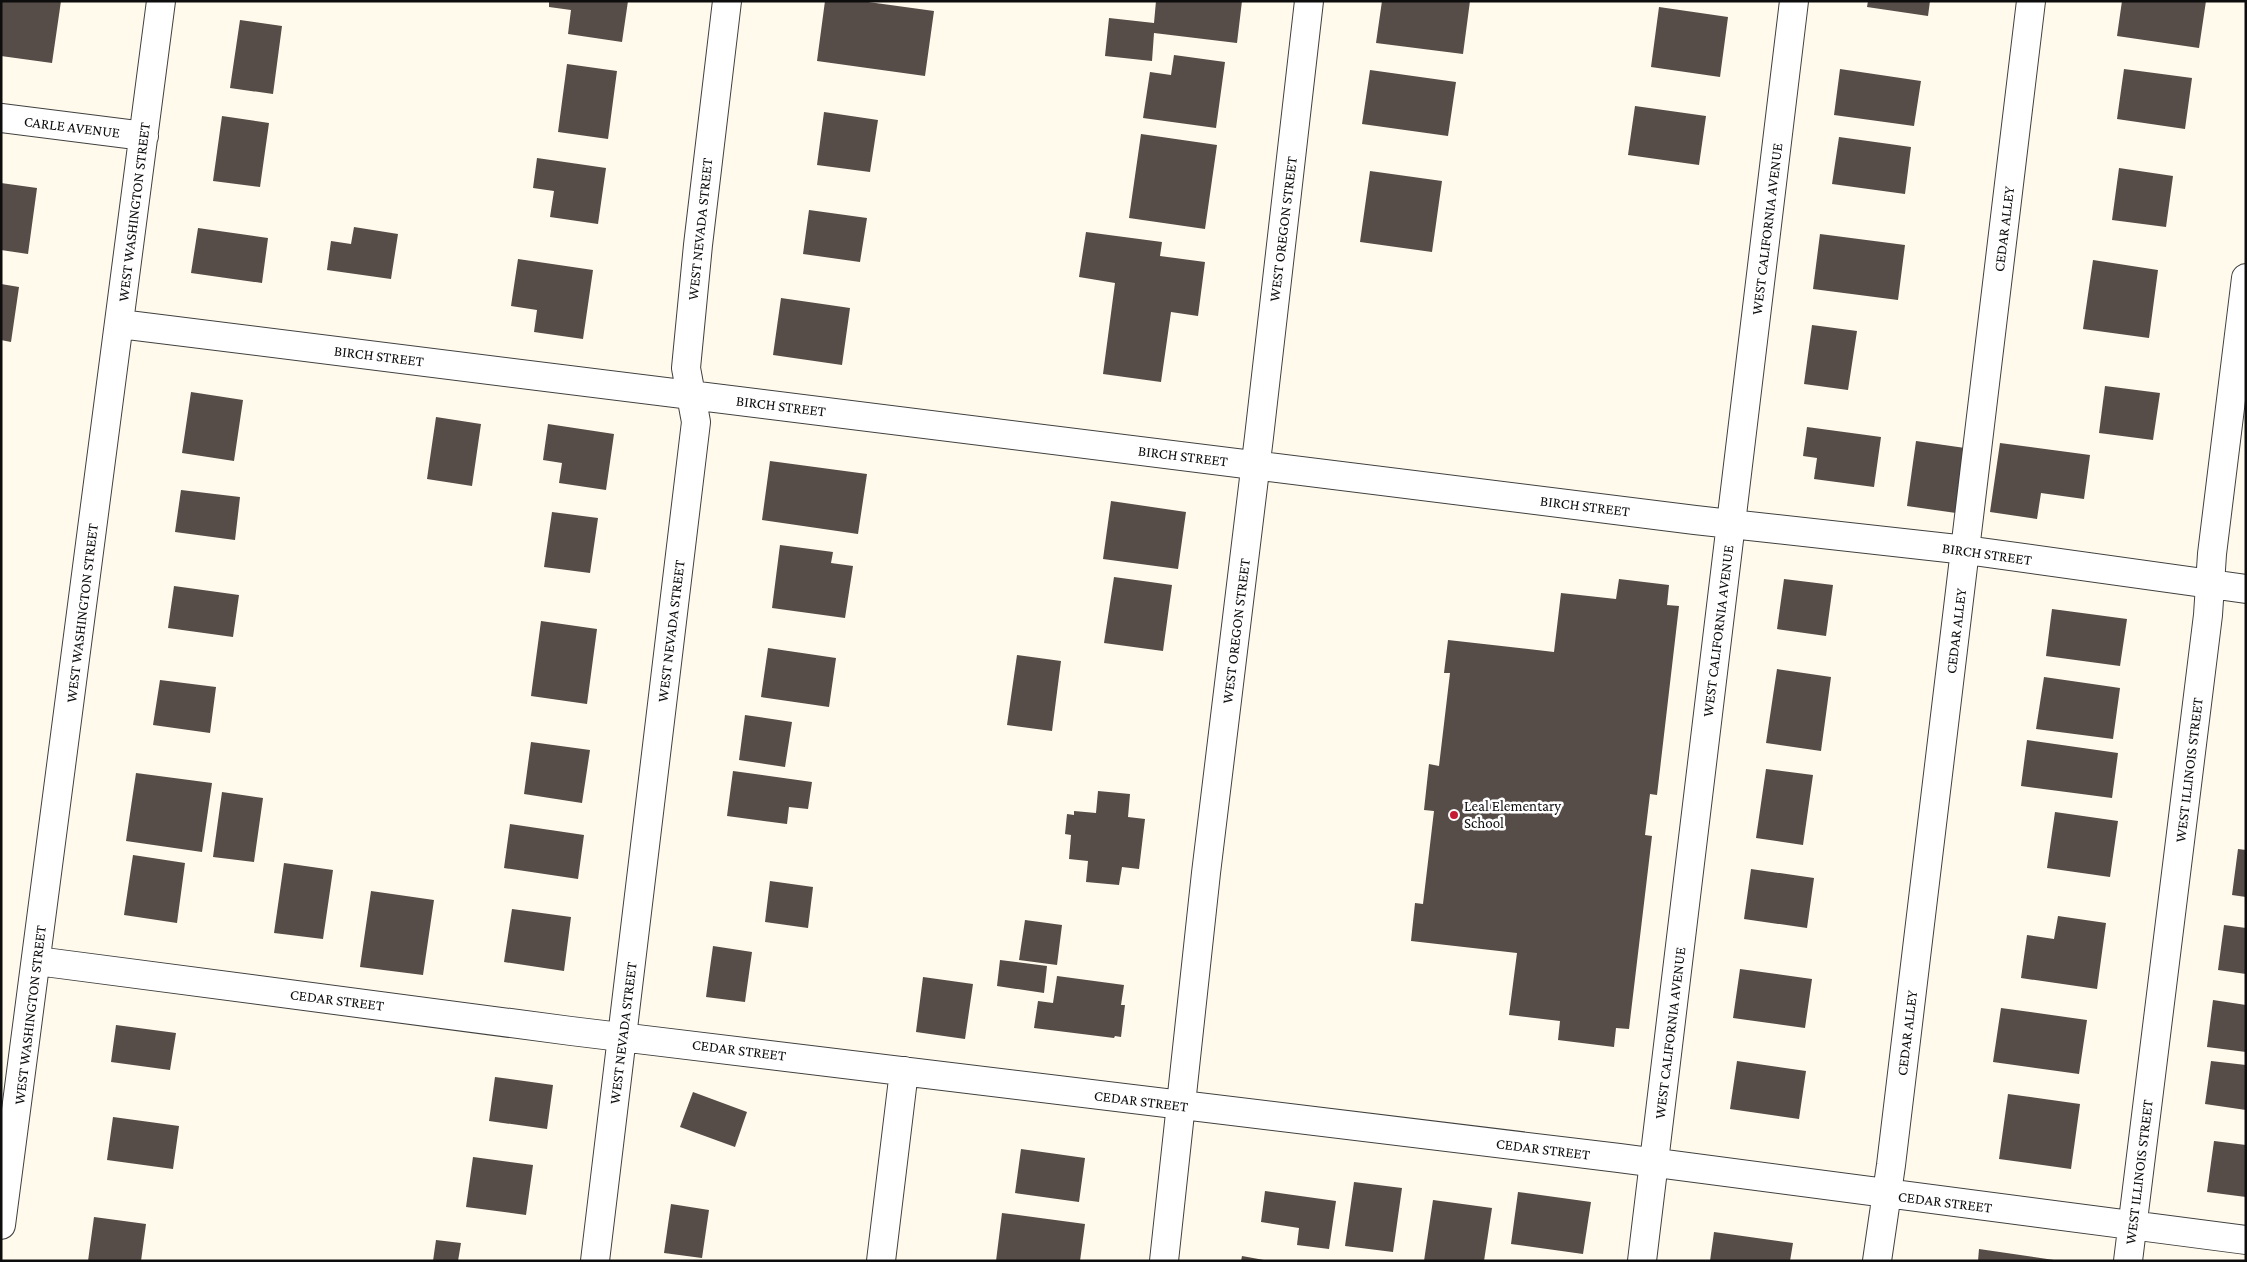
<svg xmlns="http://www.w3.org/2000/svg" width="2247" height="1262" font-family="'Crimson Pro',serif">
<rect width="100%" height="100%" fill="#fffaec"/>
<path fill="#564c48" d="M1,1h60l-9,62 -51,-7z
M549,1h79l-6,41 -54,-8 3,-24 -22,-3z
M825,1h36l73,10 -9,65 -108,-15z
M1156,1h86l-5,42 -83,-10 -2,28 -47,-5 4,-38 45,5z
M1382,1h88l-7,53 -87,-11z
M1868,1h62l-2,15 -61,-9z
M2122,1h84l-7,47 -82,-12z
M1659,7l69,10 -8,60 -69,-10z
M240,20l42,6 -9,68 -43,-6z
M1174,55l51,7 -9,66 -73,-10 7,-46 21,3z
M567,64l50,7 -9,68 -50,-7z
M1840,69l81,12 -7,45 -80,-11z
M2124,69l68,9 -7,51 -68,-10z
M1370,70l86,12 -8,54 -86,-12z
M1635,106l71,10 -7,49 -71,-10z
M824,112l54,8 -8,52 -53,-7z
M222,116l47,7 -9,64 -47,-6z
M1141,134l76,11 -12,84 -76,-11z
M1839,137l72,10 -6,47 -73,-10z
M537,158l69,10 -8,56 -48,-7 4,-26 -21,-3z
M2119,168l54,8 -7,51 -54,-7z
M1370,171l72,10 -10,71 -72,-10z
M1,183l36,5 -9,66 -27,-4z
M809,210l58,8 -7,44 -57,-8z
M354,227l44,7 -7,45 -64,-9 4,-29 20,3z
M198,228l70,10 -6,45 -71,-10z
M1086,232l76,10 -2,14 45,6 -7,54 -27,-4 -10,70 -58,-8 12,-91 -36,-6z
M1820,234l85,11 -7,55 -85,-11z
M518,259l75,11 -10,69 -49,-7 3,-22 -26,-4z
M2093,260l65,10 -9,68 -66,-9z
M1,284l18,3 -8,55 -10,-2z
M781,298l69,10 -8,57 -69,-10z
M1812,325l45,6 -9,59 -44,-6z
M2105,386l55,7 -7,47 -54,-7z
M191,392l52,8 -9,61 -52,-8z
M436,417l45,7 -9,62 -45,-7z
M548,424l66,10 -8,56 -47,-7 3,-20 -19,-3z
M1807,427l74,10 -7,50 -60,-8 3,-21 -14,-2z
M1916,441l49,7 -9,65 -49,-7z
M2000,443l90,12 -6,44 -43,-6 -4,26 -47,-7z
M770,461l97,13 -9,60 -96,-14z
M181,490l59,7 -5,43 -60,-8z
M1111,501l75,11 -8,57 -75,-10z
M552,512l46,6 -8,55 -46,-6z
M780,545l53,7 -2,11 22,3 -8,52 -73,-10z
M1114,577l58,8 -9,66 -59,-8z
M1619,579l50,6 -2,20 12,1 -22,189 -7,-1 -5,41 7,1 -23,193 -13,-1 -2,19 -56,-7 2,-19 -51,-6 8,-62 -106,-12 4,-38 8,1 11,-93 -10,-1 5,-46 10,2 11,-93h-6l4,-33 106,12 7,-59 55,6z
M1784,579l49,6 -7,51 -49,-7z
M174,586l65,9 -6,42 -65,-9z
M2052,609l75,10 -7,47 -74,-10z
M541,621l56,8 -10,75 -56,-8z
M768,648l68,10 -7,49 -68,-10z
M1017,655l44,6 -9,70 -45,-6z
M1777,669l54,8 -10,74 -55,-8z
M2044,677l76,11 -7,51 -77,-10z
M160,680l56,7 -6,46 -57,-8z
M745,715l47,7 -7,45 -46,-7z
M2027,740l91,13 -6,45 -91,-12z
M531,742l59,8 -8,53 -58,-9z
M1766,769l47,6 -10,70 -47,-7z
M733,771l79,11 -4,27 -19,-2 -2,17 -60,-8z
M136,773l76,10 -10,69 -76,-11z
M1098,791l32,3 -2,23 17,2 -6,50 -17,-2 -3,18 -33,-3 2,-21 -19,-2 2,-24 -6,-1 2,-20 7,1v-4l22,2z
M222,792l41,6 -9,64 -41,-5z
M2055,812l63,9 -8,56 -63,-9z
M510,824l74,11 -6,44 -74,-11z
M2238,849l8,1v47l-14,-2z
M133,855l52,8 -8,60 -53,-8z
M284,863l49,7 -10,69 -49,-6z
M1751,869l63,9 -7,50 -63,-9z
M770,881l43,6 -5,41 -43,-6z
M371,891l63,9 -11,75 -63,-8z
M512,909l59,8 -7,54 -60,-9z
M2058,916l48,7 -9,66 -76,-11 6,-43 27,4z
M1025,920l37,5 -5,40 -38,-5z
M2224,925l22,3v46l-28,-4z
M713,946l39,6 -7,50 -39,-5z
M1000,960l47,6 -3,27 -47,-7z
M1740,969l72,10 -7,49 -72,-10z
M1057,976l67,9 -3,20h4l-4,32 -6,-1 -1,2 -80,-10 4,-27 15,2z
M923,977l50,7 -8,55 -49,-7z
M2213,1000l33,5v47l-39,-5z
M2001,1008l86,12 -8,54 -86,-12z
M116,1025l60,8 -6,37 -59,-8z
M1737,1061l69,10 -7,48 -69,-10z
M2211,1061l35,4v45l-41,-6z
M495,1077l58,8 -6,44 -58,-8z
M693,1092l54,20 -12,35 -55,-20z
M2008,1094l72,10 -9,65 -72,-10z
M113,1117l66,9 -6,43 -66,-9z
M2214,1141l32,4v52l-39,-5z
M1021,1149l64,9 -6,44 -64,-9z
M473,1157l60,8 -7,50 -60,-8z
M1354,1182l48,6 -9,64 -48,-6z
M1265,1191l71,10 -7,48 -32,-4 2,-17 -38,-6z
M1518,1192l73,10 -8,52 -72,-10z
M1433,1200l59,8 -8,53h-60z
M671,1204l38,6 -7,48 -38,-5z
M1002,1213l83,11 -5,37h-84z
M94,1217l52,7 -5,37h-53z
M1714,1232l79,11 -3,18h-80z
M436,1240l25,3 -3,18h-25z
M1979,1249l75,11v1h-76z
M1242,1256l22,4v1h-23z"/>
<g fill="none" stroke-linecap="round" stroke-linejoin="round">
<g stroke="#404040" stroke-width="30">
<path id="minor" d="M1,118l143,18
M120,324l1575,196 271,30 280,39
M37,961l534,70 1048,127 627,82
M1,1225l160,-1224
M595,1261l101,-839 -10,-54 12,-123 29,-244
M881,1261l23,-190
M1164,1261l42,-388 53,-436 50,-436
M1642,1261l152,-1260
M1877,1261l14,-96 140,-1164
M2128,1261l80,-646 4,-61 34,-276"/>
</g>
<use href="#minor" stroke="#fff" stroke-width="28"/>
</g>
<circle fill="#c51c33" stroke="#fff" stroke-width="2" cx="1454" cy="815" r="5"/>
<g text-anchor="middle" dominant-baseline="central" stroke-width="5" stroke-linejoin="round" paint-order="stroke">
<g font-size="15" fill="#0d0d0d" stroke="#fff">
<text transform="translate(72 127) rotate(7)">CARLE AVENUE</text>
<text transform="translate(134 212) rotate(-83)">WEST WASHINGTON STREET</text>
<text transform="translate(700 229) rotate(-84)">WEST NEVADA STREET</text>
<text transform="translate(1283 229) rotate(-83)">WEST OREGON STREET</text>
<text transform="translate(1767 229) rotate(-83)">WEST CALIFORNIA AVENUE</text>
<text transform="translate(2004 229) rotate(-83)">CEDAR ALLEY</text>
<text transform="translate(379 356) rotate(7)">BIRCH STREET</text>
<text transform="translate(781 406) rotate(7)">BIRCH STREET</text>
<text transform="translate(1183 456) rotate(7)">BIRCH STREET</text>
<text transform="translate(1585 506) rotate(7)">BIRCH STREET</text>
<text transform="translate(1987 554) rotate(8)">BIRCH STREET</text>
<text transform="translate(82 613) rotate(-83)">WEST WASHINGTON STREET</text>
<text transform="translate(671 631) rotate(-83)">WEST NEVADA STREET</text>
<text transform="translate(1236 631) rotate(-83)">WEST OREGON STREET</text>
<text transform="translate(1718 631) rotate(-83)">WEST CALIFORNIA AVENUE</text>
<text transform="translate(1956 631) rotate(-83)">CEDAR ALLEY</text>
<text transform="translate(2189 770) rotate(-83)">WEST ILLINOIS STREET</text>
<text transform="translate(337 1000) rotate(7)">CEDAR STREET</text>
<text transform="translate(30 1015) rotate(-83)">WEST WASHINGTON STREET</text>
<text transform="translate(623 1033) rotate(-83)">WEST NEVADA STREET</text>
<text transform="translate(1670 1033) rotate(-83)">WEST CALIFORNIA AVENUE</text>
<text transform="translate(1907 1033) rotate(-83)">CEDAR ALLEY</text>
<text transform="translate(739 1050) rotate(7)">CEDAR STREET</text>
<text transform="translate(1141 1101) rotate(7)">CEDAR STREET</text>
<text transform="translate(1543 1149) rotate(7)">CEDAR STREET</text>
<text transform="translate(2139 1172) rotate(-83)">WEST ILLINOIS STREET</text>
<text transform="translate(1945 1202) rotate(7)">CEDAR STREET</text>
</g>
<g font-size="15" fill="#0d0d0d" stroke="#fff" text-anchor="start">
<text x="1464" y="806">Leal Elementary<tspan x="1464" dy="17">School</tspan></text>
</g>
</g>
<rect width="2247" height="1262" fill="none" stroke="#0d0d0d" stroke-width="5"/>
</svg>
